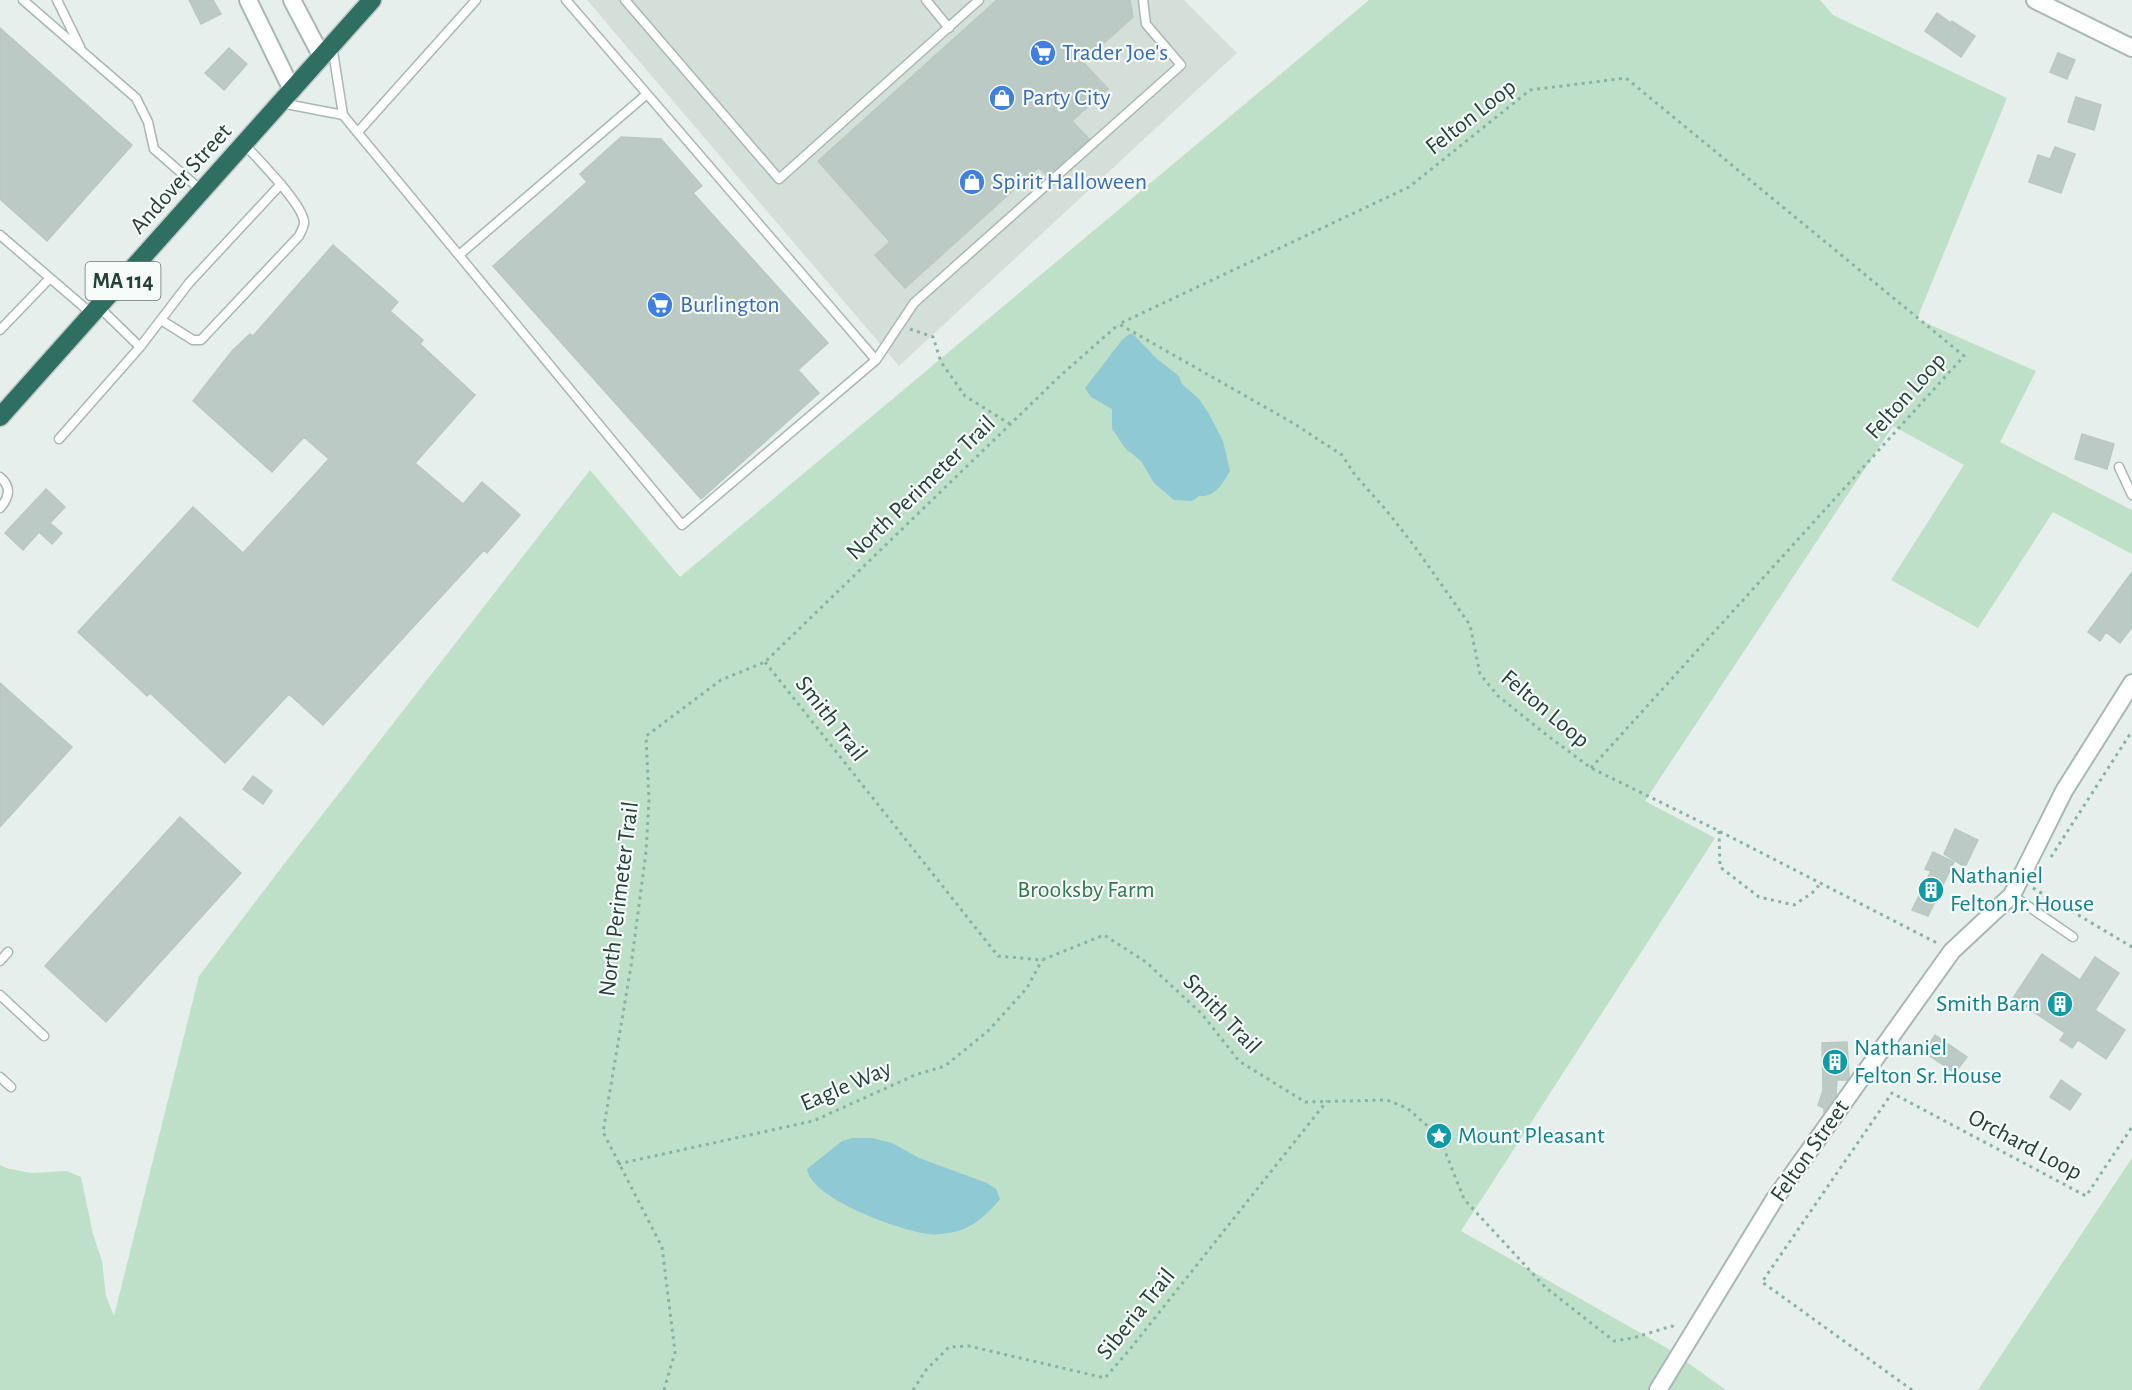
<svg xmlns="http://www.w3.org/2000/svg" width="2132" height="1390" font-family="'Alegreya Sans',sans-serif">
<rect width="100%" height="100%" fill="#e6efeb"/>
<path fill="#d4dfda" d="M587,0h597l53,53 -338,313z"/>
<path fill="#bfe0c8" d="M1369,0h451l13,15 174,83 -90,221 119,52 -36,71 132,68v44l-79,-42 -75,116 -87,-48 73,-115 -71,-39 -248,375 70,37 -254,393 206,117 59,42h-1726v-225l6,3 25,5 36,-2 14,6 12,57 9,27 4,35 8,20 85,-340 85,-112 306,-394 90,107z
M2132,1158v232h-154z"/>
<path fill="#8ec9d4" d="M1129,334h4l24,25 22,17 3,8 17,15 10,15 14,27 7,30c-8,13 -14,26 -31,25l-7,5 -18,-1 -20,-17 -13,-22 -16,-13 -13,-19v-20l-21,-12 -6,-9 37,-48z
M852,1138h20l20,5 27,15 68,25 9,6 4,10c-13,16 -30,32 -52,34 -6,1 -13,2 -19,1 -28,-3 -118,-35 -122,-65l35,-28z"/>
<path fill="#bbcac4" stroke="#b8c9c2" stroke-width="1.5" d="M189,0h24l8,14 -20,10z
M997,0h133l3,17 -50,45 25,27 -36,32 17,18 -42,37 -8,-9 -134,121 -30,-33 15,-13 -72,-81z
M1937,13l14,10 1,-2 23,15 -14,21 -36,-26z
M0,28l132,117 -85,96 -47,-42z
M229,48l18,16 -23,26 -19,-17z
M2058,53l17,7 -8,19 -17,-7z
M2076,97l25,8 -7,25 -26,-8z
M621,137l40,2 41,47 -9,7 135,150 -30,27 21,23 -118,106 -208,-233 94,-84 -7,-8z
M2055,147l20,7 -14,39 -32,-11 9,-27 12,4z
M333,245l65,57 -8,9 33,29 -3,4 55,51 -60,68 48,41 19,-22 38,33 -33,38 -3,-3 -161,175 -34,-31 -64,69 -75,-70 -3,3 -69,-64 115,-125 50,46 86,-94 -25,-22 -32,35 -79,-71 39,-50 18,-17 3,2z
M2082,434l32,10 -7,25 -32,-10z
M46,489l19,18 -15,16 12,10 -10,11 -13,-12 -16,18 -18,-17z
M2132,572v55l-12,16 -14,-11 -6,9 -12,-9z
M0,683l72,64 -72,80z
M253,776l19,15 -9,13 -20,-15z
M180,817l61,56 -135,149 -61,-56z
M1955,829l23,11 -13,27 -21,-13z
M1933,852l21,10 -26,54 -16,-6 19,-39 -6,-2z
M2042,954l38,26 15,-23 24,16 -24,37 30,20 -19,29 -28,-19 -6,8 -12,-8 5,-7 -52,-35z
M1935,1035l32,22 -12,16 -31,-21z
M1847,1042l2,35 -2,3h-10l-1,15 -12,17v-4l-6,-3 5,-15 -1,-47z
M2061,1080l20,14 -11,16 -20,-13z"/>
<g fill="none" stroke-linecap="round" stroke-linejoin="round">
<g stroke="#a8b8b2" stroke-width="11">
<path id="lane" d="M23,0l113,98 12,24 6,27 48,42
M57,0l23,47
M566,0l310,360
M625,0l154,179 200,-179
M926,0l23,28
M332,45l11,70 339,410 194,-165 38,-57 267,-238 -35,-41 -3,-24
M281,103l62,12
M358,132l118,-132
M0,235l92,79
M459,255l188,-161
M99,307l41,40 49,-64 92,-99
M161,320l32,20h8l98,-104c2,-4 5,-10 5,-13 1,-17 -48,-66 -60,-79
M0,330l50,-52
M59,439l81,-92
M2119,467l13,28
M0,477c12,10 9,21 0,31
M2012,895l61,42
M0,961l8,-9
M0,995l44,41
M0,1077l11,10"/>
</g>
<g stroke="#a8b8b2" stroke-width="20">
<path id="street" d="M248,0l44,90
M292,0l30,57
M2035,0l97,48
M1658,1390l116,-190 178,-249 60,-56 52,-104 68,-108"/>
</g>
<g stroke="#c2cac8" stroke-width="21">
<path id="highway" d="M0,417l372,-417"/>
</g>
<path stroke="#86b3a5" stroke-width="3" stroke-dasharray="3 4.5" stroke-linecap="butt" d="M910,329l23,8 8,25 24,34 45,28
M765,662l233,294 44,4 62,-25 42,27 56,52 37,47 66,41 82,-2 20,8 32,28 25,63 81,88 69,54 19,-3 39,-12 4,3
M1591,768l373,-412 -338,-278 -96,12 -121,97 -290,137 174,99 49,32 13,20 32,36 28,36 55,78 10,49 18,22 50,40 43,32 128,63 218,112
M1719,831l1,36 39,30 35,8 18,-12 9,-10
M2051,857l81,-126
M2033,888l99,59
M618,1164l195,-43 102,-46 30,-9 43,-35 39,-43 15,-28
M664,1390l11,-38 -13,-105 -59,-115 28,-166 15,-114 3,-52 -3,-64 75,-56 44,-18 295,-286 59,-52
M913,1390l13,-20 23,-23 20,-1 136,32 26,-30 196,-247
M1912,1390l-150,-108 130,-189 194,103 46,-69"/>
<use href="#lane" stroke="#fff" stroke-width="8"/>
<use href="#street" stroke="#fff" stroke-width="16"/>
<use href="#highway" stroke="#2f6f62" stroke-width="18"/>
</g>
<defs>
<g id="supermarket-disc" transform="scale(1.35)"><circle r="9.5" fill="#3f7fe0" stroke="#f7fbf9"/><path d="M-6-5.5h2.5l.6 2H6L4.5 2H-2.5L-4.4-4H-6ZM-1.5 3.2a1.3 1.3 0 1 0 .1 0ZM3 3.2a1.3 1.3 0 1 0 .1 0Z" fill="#fff"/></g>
<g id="shop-disc" transform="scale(1.35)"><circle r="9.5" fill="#3f7fe0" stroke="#f7fbf9"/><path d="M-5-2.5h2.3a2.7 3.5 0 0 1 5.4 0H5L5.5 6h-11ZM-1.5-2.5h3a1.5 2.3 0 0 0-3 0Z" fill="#fff"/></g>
<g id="building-disc" transform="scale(1.35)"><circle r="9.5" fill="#0f9aa8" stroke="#f7fbf9"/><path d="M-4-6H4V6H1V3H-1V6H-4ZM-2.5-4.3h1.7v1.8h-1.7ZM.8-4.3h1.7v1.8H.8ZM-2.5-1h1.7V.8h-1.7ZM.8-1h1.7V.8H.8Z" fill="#fff"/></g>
<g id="sight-disc" transform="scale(1.35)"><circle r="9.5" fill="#0f9aa8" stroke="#f7fbf9"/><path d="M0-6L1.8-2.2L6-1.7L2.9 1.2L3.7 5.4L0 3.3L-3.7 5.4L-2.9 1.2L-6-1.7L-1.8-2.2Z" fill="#fff"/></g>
</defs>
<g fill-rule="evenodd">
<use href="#supermarket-disc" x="1043" y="53"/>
<use href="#shop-disc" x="1002" y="98"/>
<use href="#shop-disc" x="972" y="182"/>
<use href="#supermarket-disc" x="660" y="305"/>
<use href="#building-disc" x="1931" y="890"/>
<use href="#building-disc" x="2060" y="1004"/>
<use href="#building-disc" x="1835" y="1062"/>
<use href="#sight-disc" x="1439" y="1136"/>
</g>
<g text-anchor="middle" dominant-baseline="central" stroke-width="4.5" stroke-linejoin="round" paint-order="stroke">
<rect fill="#f7fbf9" stroke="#637a73" stroke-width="1.5" x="85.5" y="262" width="75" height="38" rx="4.5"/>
<g font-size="22" font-weight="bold" fill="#24423a">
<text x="123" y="281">MA 114</text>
</g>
<g font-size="24" fill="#366cbe" stroke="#f7fbf9" text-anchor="start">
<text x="1062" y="53">Trader Joe's</text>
<text x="1022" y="98">Party City</text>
<text x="992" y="182">Spirit Halloween</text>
<text x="680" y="305">Burlington</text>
</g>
<g font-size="24" fill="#24423a" stroke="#f7fbf9">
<text transform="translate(1471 117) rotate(-38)">Felton Loop</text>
<text transform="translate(181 179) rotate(-48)">Andover Street</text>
<text transform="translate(1906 396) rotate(-48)">Felton Loop</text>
<text transform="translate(921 488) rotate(-44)">North Perimeter Trail</text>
<text transform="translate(1545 709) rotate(40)">Felton Loop</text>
<text transform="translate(831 719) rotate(52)">Smith Trail</text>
<text transform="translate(619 899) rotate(-83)">North Perimeter Trail</text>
<text transform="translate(1222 1014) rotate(46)">Smith Trail</text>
<text transform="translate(846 1086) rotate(-23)">Eagle Way</text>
<text transform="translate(2025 1145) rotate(28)">Orchard Loop</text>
<text transform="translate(1810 1151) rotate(-55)">Felton Street</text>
<text transform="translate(1136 1314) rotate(-51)">Siberia Trail</text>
</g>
<g font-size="24" fill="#0d838f" stroke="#f7fbf9" text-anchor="start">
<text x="1950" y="876">Nathaniel<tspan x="1950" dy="28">Felton Jr. House</tspan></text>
<text x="2040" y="1004" text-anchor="end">Smith Barn</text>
<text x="1854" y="1048">Nathaniel<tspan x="1854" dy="28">Felton Sr. House</tspan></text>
<text x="1458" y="1136">Mount Pleasant</text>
</g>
<g font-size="24" fill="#2d7a4b" stroke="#f7fbf9">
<text x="1086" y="890">Brooksby Farm</text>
</g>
</g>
</svg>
